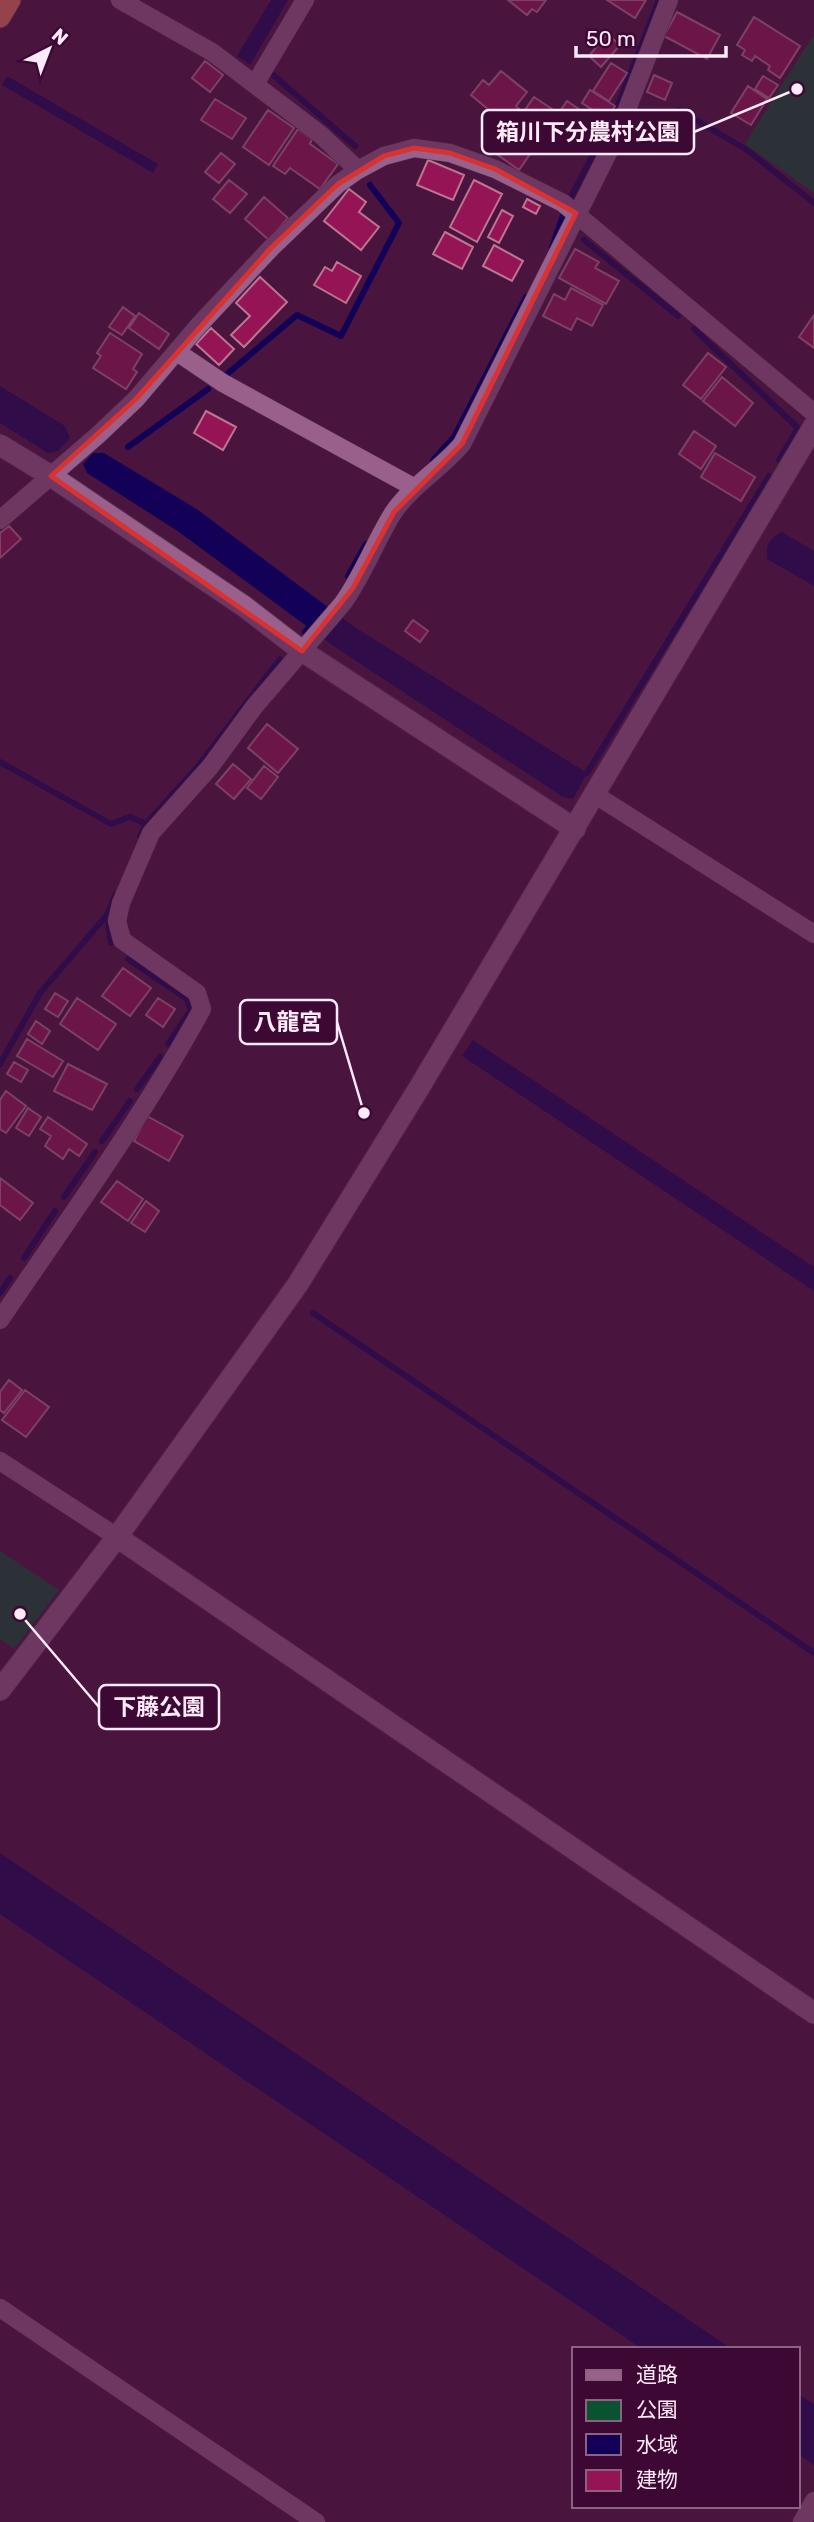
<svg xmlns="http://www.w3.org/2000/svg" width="814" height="2522" font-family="Rubik,'Noto Sans JP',sans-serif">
<rect width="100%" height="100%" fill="#49153f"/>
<path fill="#0b5230" d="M814,34v159l-69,-49z
M0,1551l59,39 -45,59 -14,-10z"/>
<path fill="#120156" d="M271,0h17l-38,65 -13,-9z
M7,76l151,88 -5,9 -151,-88z
M0,386l65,40 5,12 -12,13 -10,2 -48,-30z
M93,453h11l94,57 155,116 234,147 -14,26 -10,-2 -228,-150 -156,-115 -92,-59 -4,-9z
M782,532l32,19v35l-47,-27c-1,-15 2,-20 15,-27z
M473,1040l341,227v24l-352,-235z
M0,1853l732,496h-90l-642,-435z
M798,2394l16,10v61l-16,-11z"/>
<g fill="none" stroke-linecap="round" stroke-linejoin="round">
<path stroke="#120156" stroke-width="6" d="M272,74l83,72
M679,110l68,40 67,53
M571,197l45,-87 43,-110
M584,240l94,76
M552,247l11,-31
M694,329l104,99 -19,32
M226,375l71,-60 44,21 58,-113 -29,-38
M128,447l80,-58
M433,460l21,-23 72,-140
M348,576l18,-32
M305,632l8,-10
M0,762l111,62 19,-7 16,7
M587,773l182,-297
M140,836l6,-12 52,-58 82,-107
M107,915l4,28
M128,959l59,40 4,11 -23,34
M0,1064l40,-71 67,-78 9,-21
M137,1089l23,-32
M102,1141l28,-40
M64,1197l31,-45
M24,1258l31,-47
M0,1293l10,-15
M313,1313l501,340"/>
</g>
<path fill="#941456" stroke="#bd7590" stroke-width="2" d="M508,0h38l-9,12 -5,-3 -5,6z
M607,0h39l-11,18z
M677,12l43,23 -13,24 -43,-23z
M754,17l46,29 -20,32 -12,-8 2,-4 -15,-10 -3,5 -10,-6 3,-5 -8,-5z
M607,34l13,11 -19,22 -12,-11z
M205,61l18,14 -13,17 -18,-14z
M611,63l16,10 -18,28 -16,-10z
M501,71l26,21 -11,14 3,3 -15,18 -11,-9 2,-3 -24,-20 12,-15 6,5z
M654,75l18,8 -7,17 -18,-8z
M763,76l15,9 -9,13 -14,-9z
M748,86l19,13 -16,26 -20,-12z
M590,90l25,16 -8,13 -25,-16z
M534,97l18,12 -27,38 7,4 -13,19 -24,-17z
M215,99l31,19 -14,21 -31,-19z
M567,101l34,23 -20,29 -15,-11 3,-4 -18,-13z
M268,110l26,18 -25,37 -26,-18z
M298,129l14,10 -2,5 28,20 -18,25 -30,-21 -5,6 -12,-8z
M221,153l14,11 -16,19 -14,-11z
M428,160l36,15 -11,25 -36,-15z
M229,180l18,14 -17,19 -17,-14z
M474,180l28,14 -25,48 -27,-15z
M349,189l17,13 -7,10 20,15 -18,23 -37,-29z
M264,197l24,21 -19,22 -24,-21z
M527,199l13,7 -4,8 -13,-7z
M502,210l11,6 -14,27 -11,-6z
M445,232l28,15 -11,22 -29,-15z
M494,245l29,16 -11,20 -29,-15z
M575,249l24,13 -4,6 24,13 -13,23 -47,-26z
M337,262l24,14 -15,27 -32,-18 11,-18 7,4z
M260,277l27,25 -43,45 -13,-12 19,-19 -14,-13z
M571,288l32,17 -11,21 -15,-8 -6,12 -28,-14 11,-22 11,6z
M123,307l12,9 -13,19 -13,-8z
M139,313l30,21 -10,15 -30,-21z
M814,315v33l-15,-11z
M211,328l23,21 -15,16 -23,-21z
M110,333l32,21 -9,15 4,3 -11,17 -33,-21 8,-12 -4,-3z
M708,353l18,14 -25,32 -18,-14z
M722,377l31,26 -18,23 -32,-25z
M206,411l30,16 -13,23 -29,-17z
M694,431l22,15 -15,23 -22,-15z
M715,453l40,24 -14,24 -40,-24z
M9,526l12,13 -21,19v-25z
M413,620l15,11 -8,11 -15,-11z
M267,724l31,25 -20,24 -30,-25z
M233,764l18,15 -17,20 -18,-15z
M264,766l14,11 -17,22 -14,-11z
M123,968l28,20 -21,28 -28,-20z
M55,993l13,8 -10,16 -13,-8z
M77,998l39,26 -18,26 -38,-26z
M158,998l17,11 -12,18 -17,-12z
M36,1021l14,10 -8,13 -14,-10z
M27,1039l36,22 -10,16 -36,-21z
M14,1062l14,8 -7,12 -14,-8z
M68,1064l39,20 -15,26 -38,-19z
M6,1091l20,15 -20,27 -6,-4v-29z
M28,1108l13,9 -12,19 -13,-8z
M147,1116l36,20 -14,25 -35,-20z
M48,1117l39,27 -8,12 -10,-7 -6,10 -18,-13 6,-10 -11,-7z
M0,1178l33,25 -13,17 -20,-15z
M117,1181l26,18 -15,22 -27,-19z
M146,1201l13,10 -14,21 -14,-9z
M9,1380l13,10 -18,23 -4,-3v-18z
M25,1390l24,17 -23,30 -24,-17z"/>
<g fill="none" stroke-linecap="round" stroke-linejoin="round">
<g stroke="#5a3353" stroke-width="19">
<path id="street" d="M120,0l92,52 109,83 37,35
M255,84l50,-84
M177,352l46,31 192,105
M0,520l98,-85 38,-36 63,-74 72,-77 67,-64 20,-14 26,-14 30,-8 36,5 45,16 68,34 251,210
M594,794l220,140
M0,1320c69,-102 143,-203 202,-311l-5,-16 -75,-53 -5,-19 4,-18 30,-70 59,-66 44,-60 89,-104c20,-28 32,-61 50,-90 18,-27 48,-44 69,-69l156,-311 51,-133
M0,1461l117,76
M0,2308l316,214
M802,2522l12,-21"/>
</g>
<g stroke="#5a3353" stroke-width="23">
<path id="secondary" d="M0,445l51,31 194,131 57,44 273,178
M117,1537l697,476
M0,1690l117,-153 181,-253 121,-196 395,-662"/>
</g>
<g stroke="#5a3353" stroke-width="23">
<path id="highway" d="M0,17l10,-17"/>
</g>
<use href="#street" stroke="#9a608c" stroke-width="18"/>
<use href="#secondary" stroke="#9a608c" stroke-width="21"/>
<use href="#highway" stroke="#f27b5a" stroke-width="21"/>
</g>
<path d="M0 0H814V2522H0ZM414,148l36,5 45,16 81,44 -114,231 -68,68 -41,76 -51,63 -251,-175 85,-77 135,-151 67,-64 46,-28z" fill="#49153f" fill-opacity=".55" fill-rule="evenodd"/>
<path fill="none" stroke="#d83232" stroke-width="5" stroke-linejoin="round" d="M414,148l36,5 45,16 81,44 -114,231 -68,68 -41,76 -51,63 -251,-175 85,-77 135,-151 67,-64 46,-28z"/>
<path fill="none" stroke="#feeaf8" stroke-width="2.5" d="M797 89L694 132M364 1113L337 1022M20 1614L99 1707"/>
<g fill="#feeaf8" stroke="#3d0934" stroke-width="2.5">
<circle cx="797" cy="89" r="7"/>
<circle cx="364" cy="1113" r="7"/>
<circle cx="20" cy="1614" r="7"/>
</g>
<g fill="#3d0934" stroke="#feeaf8" stroke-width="2.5">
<rect x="482" y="110" width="212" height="44" rx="7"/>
<rect x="240" y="1000" width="97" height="44" rx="7"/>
<rect x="99" y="1685" width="120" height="44" rx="7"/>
</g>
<g font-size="23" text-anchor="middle" font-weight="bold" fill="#feeaf8">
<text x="588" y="140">箱川下分農村公園</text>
<text x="288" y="1030">八龍宮</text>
<text x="159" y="1715">下藤公園</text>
</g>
<rect x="572" y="2347" width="228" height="161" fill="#3d0934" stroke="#8a6382" stroke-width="2"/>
<rect x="586" y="2370" width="35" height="10" fill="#9a608c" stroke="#8a6382" stroke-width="2"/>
<text x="636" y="2382" font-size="21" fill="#feeaf8">道路</text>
<rect x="586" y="2400" width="35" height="21" fill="#0b5230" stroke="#8a6382" stroke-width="2"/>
<text x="636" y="2417" font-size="21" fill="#feeaf8">公園</text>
<rect x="586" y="2434" width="35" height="21" fill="#120156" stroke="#8a6382" stroke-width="2"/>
<text x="636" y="2452" font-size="21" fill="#feeaf8">水域</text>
<rect x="586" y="2470" width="35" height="21" fill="#941456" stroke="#8a6382" stroke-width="2"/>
<text x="636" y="2487" font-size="21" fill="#feeaf8">建物</text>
<g transform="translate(49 49) rotate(42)" stroke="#3d0934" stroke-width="5" paint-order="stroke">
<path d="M0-5L12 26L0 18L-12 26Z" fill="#feeaf8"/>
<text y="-10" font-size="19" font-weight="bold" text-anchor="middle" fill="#feeaf8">N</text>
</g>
<path d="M576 46v10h150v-10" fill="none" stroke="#feeaf8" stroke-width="3.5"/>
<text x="586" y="46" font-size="21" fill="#feeaf8" stroke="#3d0934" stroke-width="5" paint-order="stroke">50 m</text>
</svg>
